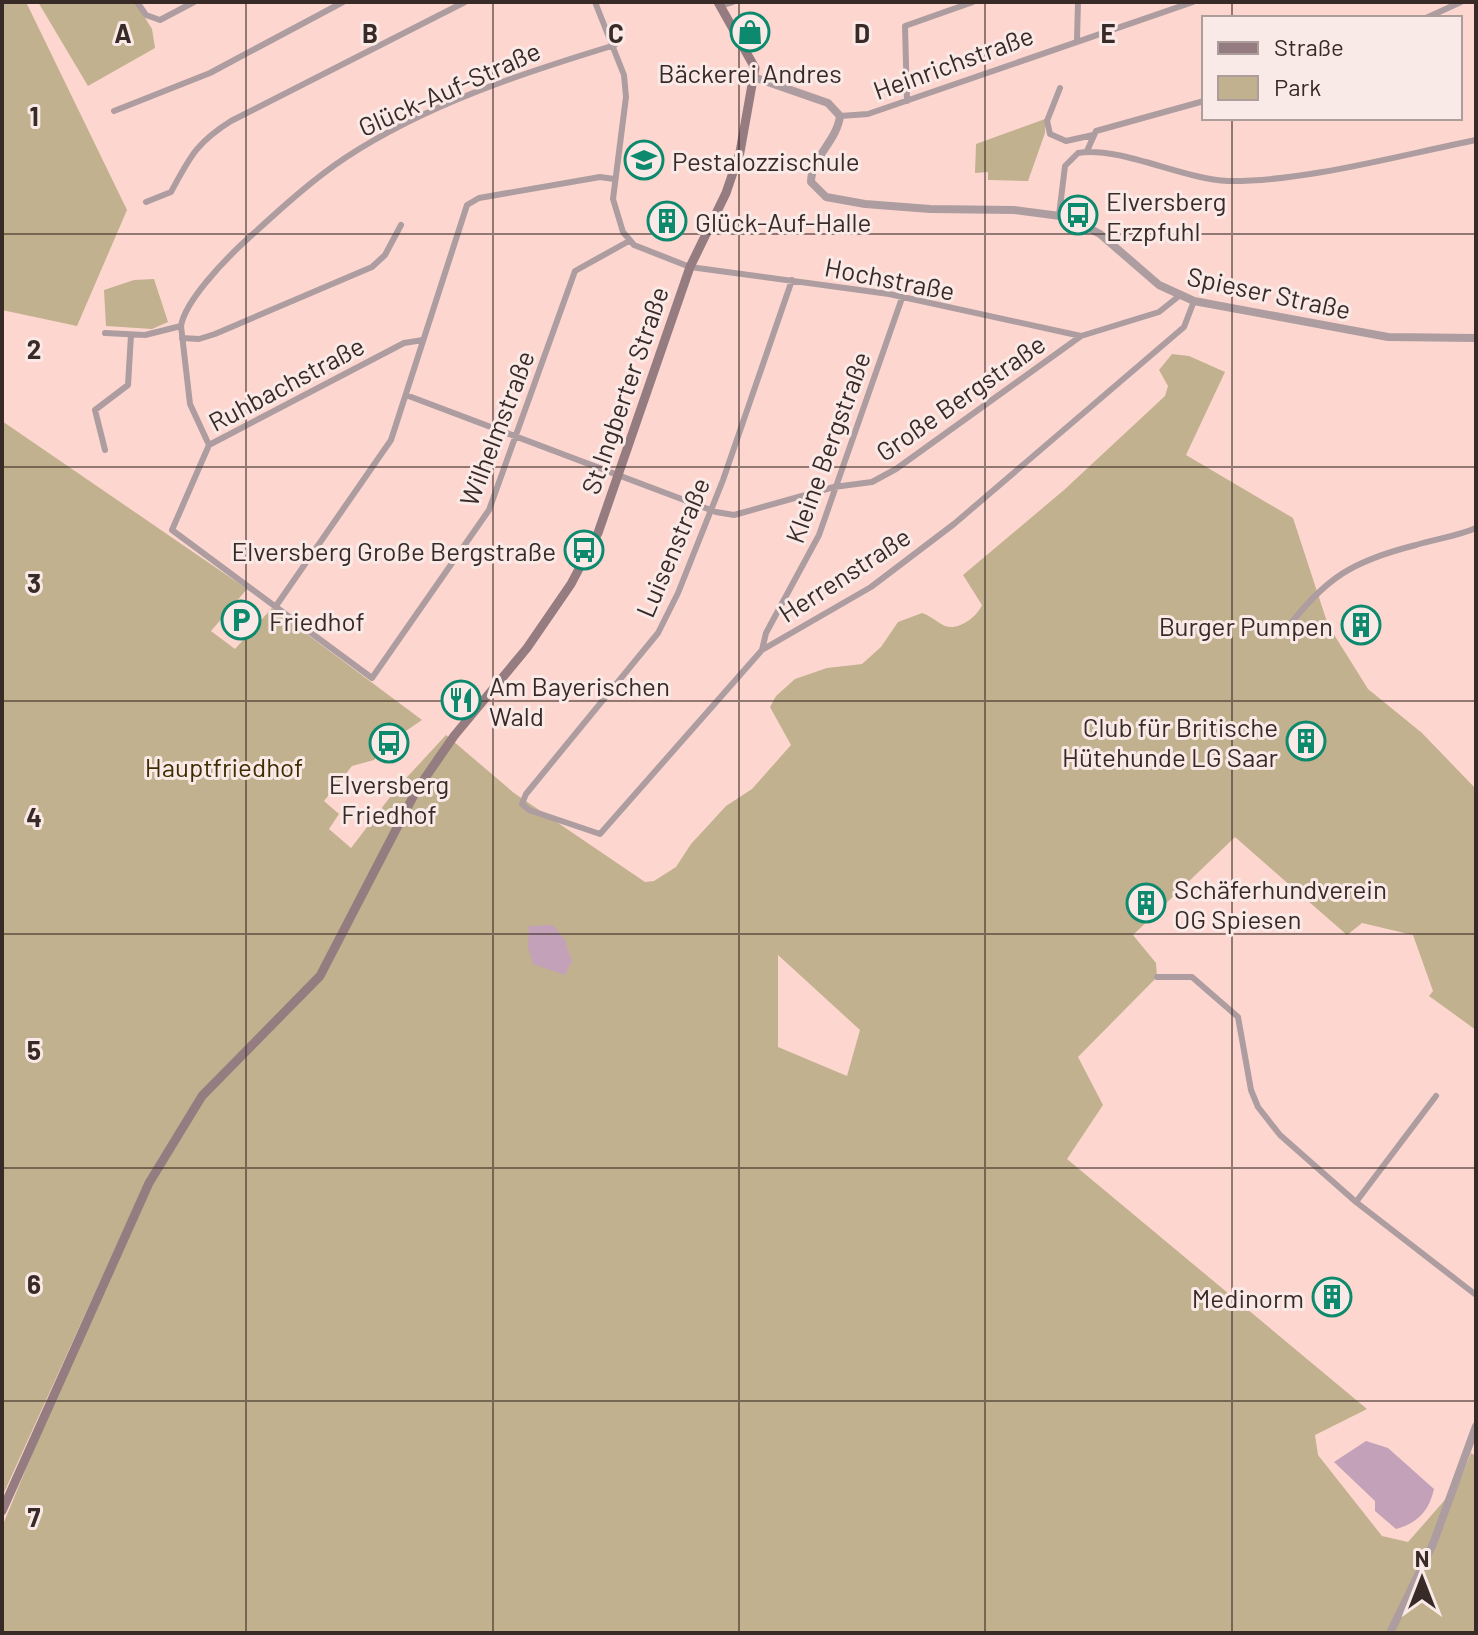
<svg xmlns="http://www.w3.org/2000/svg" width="1478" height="1635" font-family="Barlow,sans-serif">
<rect width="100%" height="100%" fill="#fdd7cf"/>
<path fill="#c1b18e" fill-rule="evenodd" d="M2,2h24l101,208 -50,116 -75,-16z
M38,2h97l17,27 3,19 -67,38z
M1045,119v14l-17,48 -40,-1v-8l-13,1 1,-29z
M154,279l14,43 -16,7 -46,-3 -2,-36 30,-10z
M1172,354l17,2 36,16 -39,83 107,63 35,107 40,64 54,44 54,56v241l-47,-34 4,-5 -20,-56 -51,-12 -15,12 -112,-98 -102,98 23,28 1,14 -79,80 25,48 -36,54 300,250 -52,26 3,20 64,81 26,6 50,-57 13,-32 5,3v177h-1474v-106l130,-316 -130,286v-1076l245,168 -36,42 24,18 37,-41 150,112 -34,23 -14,17 -22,6 -28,35 15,13 -10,15 22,19 46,-60 49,-53 68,58 131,89 9,-1 22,-14 15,-23 35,-38 26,-17 39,-44 -21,-38 6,-11 19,-17 32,-11 35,-4 19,-17 17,-25 24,-9c9,3 15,9 23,13 13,5 32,-9 37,-21l-19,-30 101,-85 101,-94 3,-10 -9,-16zM778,955l82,75 -13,46 -69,-29z"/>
<path fill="#c2a1b9" d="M553,925l12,15 7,21 -7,14 -32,-11 -5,-17 1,-21z
M1366,1441l22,7 46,41c-5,22 -16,34 -38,40l-21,-18v-10l-41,-39z"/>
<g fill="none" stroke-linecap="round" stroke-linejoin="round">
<path stroke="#ad9da0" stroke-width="6" d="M137,2l9,13 14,5 34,-18
M595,2l29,73 2,22 -13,102 10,33 11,13 56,22 199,27 192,42
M721,6l12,-4
M1426,18l35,-16
M1077,39l1,-37
M1060,88l-13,33 3,13 16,7 27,-6
M907,101l-2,-75 68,-24
M114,111l96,-38 133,-71
M840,116l28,-2 325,-112
M1087,151l9,-20 108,-30
M146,202l25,-10c19,-35 25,-49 60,-71l234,-119
M1059,215l6,-49 13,-13c42,-7 104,26 150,28 77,1 172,-26 248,-41
M792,280l-69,200 -45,113 -20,40 -132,161 -4,10 7,6 71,24 162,-184 109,-63 83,-63 230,-197 10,-26
M105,333l40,2 36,-9
M182,338l17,1 16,-5 157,-67 13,-12 16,-30
M423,340l-19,3 -195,102 -37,85 200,148 117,-168 86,-239 54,-30
M406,395l310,117 18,3 100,-28 38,-5 24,-13 185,-133 78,-24 20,-16
M209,445l-19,-41 -9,-78c4,-25 43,-65 61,-82 33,-30 67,-62 103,-86 82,-54 178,-85 270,-113
M105,450l-10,-40 33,-25 3,-50
M276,606l115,-166 76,-235 12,-7 121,-21 14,2
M1285,631c40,-53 67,-70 131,-86 20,-6 42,-9 60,-17
M762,650l4,-17 53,-98 83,-237
M1157,977h35l46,40 13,73 7,17 22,28 76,67 120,93
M1356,1202l80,-106"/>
<path stroke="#ad9da0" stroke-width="8" d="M756,78l72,25 12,13c-3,25 -29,42 -29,66l15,15 39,7 65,5 84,1 54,7 32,17 59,51 35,16 194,36 88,1
M1390,1633l43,-89 43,-118"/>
<path stroke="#947c81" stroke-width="9" d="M2,1511l147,-328 53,-87 118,-120 96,-185 38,-55 73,-88 44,-64 27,-51 92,-266 36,-74 14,-41 15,-84 -37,-66"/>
</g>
<path fill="none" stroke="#382a27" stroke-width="2" stroke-opacity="0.55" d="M246,2v1631M493,2v1631M739,2v1631M985,2v1631M1232,2v16M1232,118v1515M2,234h1474M2,467h1474M2,701h1474M2,934h1474M2,1168h1474M2,1401h1474"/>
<defs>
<g id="shop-ring" transform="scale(2)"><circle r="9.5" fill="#faeae7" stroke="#0d8a6e" stroke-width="1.5"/><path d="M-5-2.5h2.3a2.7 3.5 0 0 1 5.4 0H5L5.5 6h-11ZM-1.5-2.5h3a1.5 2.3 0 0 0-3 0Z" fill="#0d8a6e"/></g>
<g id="school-ring" transform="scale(2)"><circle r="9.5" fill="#faeae7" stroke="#0d8a6e" stroke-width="1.5"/><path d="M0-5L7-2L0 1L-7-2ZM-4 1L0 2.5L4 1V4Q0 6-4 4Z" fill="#0d8a6e"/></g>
<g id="bus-ring" transform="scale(2)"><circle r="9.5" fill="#faeae7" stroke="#0d8a6e" stroke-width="1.5"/><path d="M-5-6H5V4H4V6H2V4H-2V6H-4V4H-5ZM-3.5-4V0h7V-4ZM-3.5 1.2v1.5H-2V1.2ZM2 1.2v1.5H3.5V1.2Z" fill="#0d8a6e"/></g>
<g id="building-ring" transform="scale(2)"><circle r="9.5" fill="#faeae7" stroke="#0d8a6e" stroke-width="1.5"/><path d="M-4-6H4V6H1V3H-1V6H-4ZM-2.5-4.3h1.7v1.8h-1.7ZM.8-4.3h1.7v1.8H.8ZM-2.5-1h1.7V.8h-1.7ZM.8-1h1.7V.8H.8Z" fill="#0d8a6e"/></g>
<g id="parking-ring" transform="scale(2)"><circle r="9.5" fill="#faeae7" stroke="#0d8a6e" stroke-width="1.5"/><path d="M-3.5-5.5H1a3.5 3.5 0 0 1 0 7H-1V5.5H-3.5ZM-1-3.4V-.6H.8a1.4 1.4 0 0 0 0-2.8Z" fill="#0d8a6e"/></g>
<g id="restaurant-ring" transform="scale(2)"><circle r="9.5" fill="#faeae7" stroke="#0d8a6e" stroke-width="1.5"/><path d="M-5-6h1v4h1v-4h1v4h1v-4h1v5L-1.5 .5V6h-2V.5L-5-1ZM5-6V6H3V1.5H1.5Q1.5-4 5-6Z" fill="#0d8a6e"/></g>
</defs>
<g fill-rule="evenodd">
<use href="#shop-ring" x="750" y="32"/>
<use href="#school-ring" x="644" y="160"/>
<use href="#bus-ring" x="1078" y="215"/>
<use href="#building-ring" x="667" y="221"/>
<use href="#bus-ring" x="584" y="550"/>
<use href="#parking-ring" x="241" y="620"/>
<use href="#building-ring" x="1361" y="625"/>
<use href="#restaurant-ring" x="461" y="700"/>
<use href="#building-ring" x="1306" y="741"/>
<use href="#bus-ring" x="389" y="743"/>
<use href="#building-ring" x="1146" y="903"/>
<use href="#building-ring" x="1332" y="1297"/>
</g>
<g text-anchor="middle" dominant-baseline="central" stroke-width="6" stroke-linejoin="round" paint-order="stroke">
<g font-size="26" fill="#382a27" stroke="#faeae7">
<text transform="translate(953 62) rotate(-20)">Heinrichstraße</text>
<text transform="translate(449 88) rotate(-24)">Glück-Auf-Straße</text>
<text transform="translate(890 278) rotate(11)">Hochstraße</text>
<text transform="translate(1269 292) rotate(12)">Spieser Straße</text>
<text transform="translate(286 383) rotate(-28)">Ruhbachstraße</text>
<text transform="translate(624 390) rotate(-71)">St.Ingberter Straße</text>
<text transform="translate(960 397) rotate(-35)">Große Bergstraße</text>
<text transform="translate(496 428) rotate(-69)">Wilhelmstraße</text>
<text transform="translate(827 447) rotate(-70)">Kleine Bergstraße</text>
<text transform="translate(672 547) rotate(-67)">Luisenstraße</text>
<text transform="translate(844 574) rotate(-33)">Herrenstraße</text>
</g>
<g font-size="26" fill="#382a27" stroke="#faeae7" text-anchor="start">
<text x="750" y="72" text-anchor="middle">Bäckerei Andres</text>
<text x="672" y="160">Pestalozzischule</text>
<text x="1106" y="200">Elversberg<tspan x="1106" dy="30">Erzpfuhl</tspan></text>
<text x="695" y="221">Glück-Auf-Halle</text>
<text x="556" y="550" text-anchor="end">Elversberg Große Bergstraße</text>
<text x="269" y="620">Friedhof</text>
<text x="1333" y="625" text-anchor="end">Burger Pumpen</text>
<text x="489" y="685">Am Bayerischen<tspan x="489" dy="30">Wald</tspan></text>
<text x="1278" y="726" text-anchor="end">Club für Britische<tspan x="1278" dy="30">Hütehunde LG Saar</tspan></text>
<text x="389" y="783" text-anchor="middle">Elversberg<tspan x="389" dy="30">Friedhof</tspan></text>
<text x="1174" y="888">Schäferhundverein<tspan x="1174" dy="30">OG Spiesen</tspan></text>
<text x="1304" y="1297" text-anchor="end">Medinorm</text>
</g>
<g font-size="26" fill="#3d2d00" stroke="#faeae7">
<text x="224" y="766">Hauptfriedhof</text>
</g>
</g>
<g font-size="26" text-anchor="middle" font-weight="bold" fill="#382a27" stroke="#faeae7" stroke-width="6" stroke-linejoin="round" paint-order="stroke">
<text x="123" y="43">A</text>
<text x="370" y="43">B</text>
<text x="616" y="43">C</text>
<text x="862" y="43">D</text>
<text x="1108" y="43">E</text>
<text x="34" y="126">1</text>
<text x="34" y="359">2</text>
<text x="34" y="593">3</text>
<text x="34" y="827">4</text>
<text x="34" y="1060">5</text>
<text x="34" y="1294">6</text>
<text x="34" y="1527">7</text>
</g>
<rect width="1478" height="1635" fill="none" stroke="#382a27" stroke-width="8"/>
<rect x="1202" y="16" width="260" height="104" fill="#faeae7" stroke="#ac9d9a" stroke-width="2"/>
<rect x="1218" y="42" width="40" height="12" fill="#947c81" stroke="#ac9d9a" stroke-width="2"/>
<text x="1274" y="56" font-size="24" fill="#382a27">Straße</text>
<rect x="1218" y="76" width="40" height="24" fill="#c1b18e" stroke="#ac9d9a" stroke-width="2"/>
<text x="1274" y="96" font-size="24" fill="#382a27">Park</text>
<g transform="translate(1422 1579)" stroke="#faeae7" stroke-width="6" paint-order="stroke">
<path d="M0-6L14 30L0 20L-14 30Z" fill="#382a27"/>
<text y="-12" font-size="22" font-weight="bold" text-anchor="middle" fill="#382a27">N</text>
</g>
</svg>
